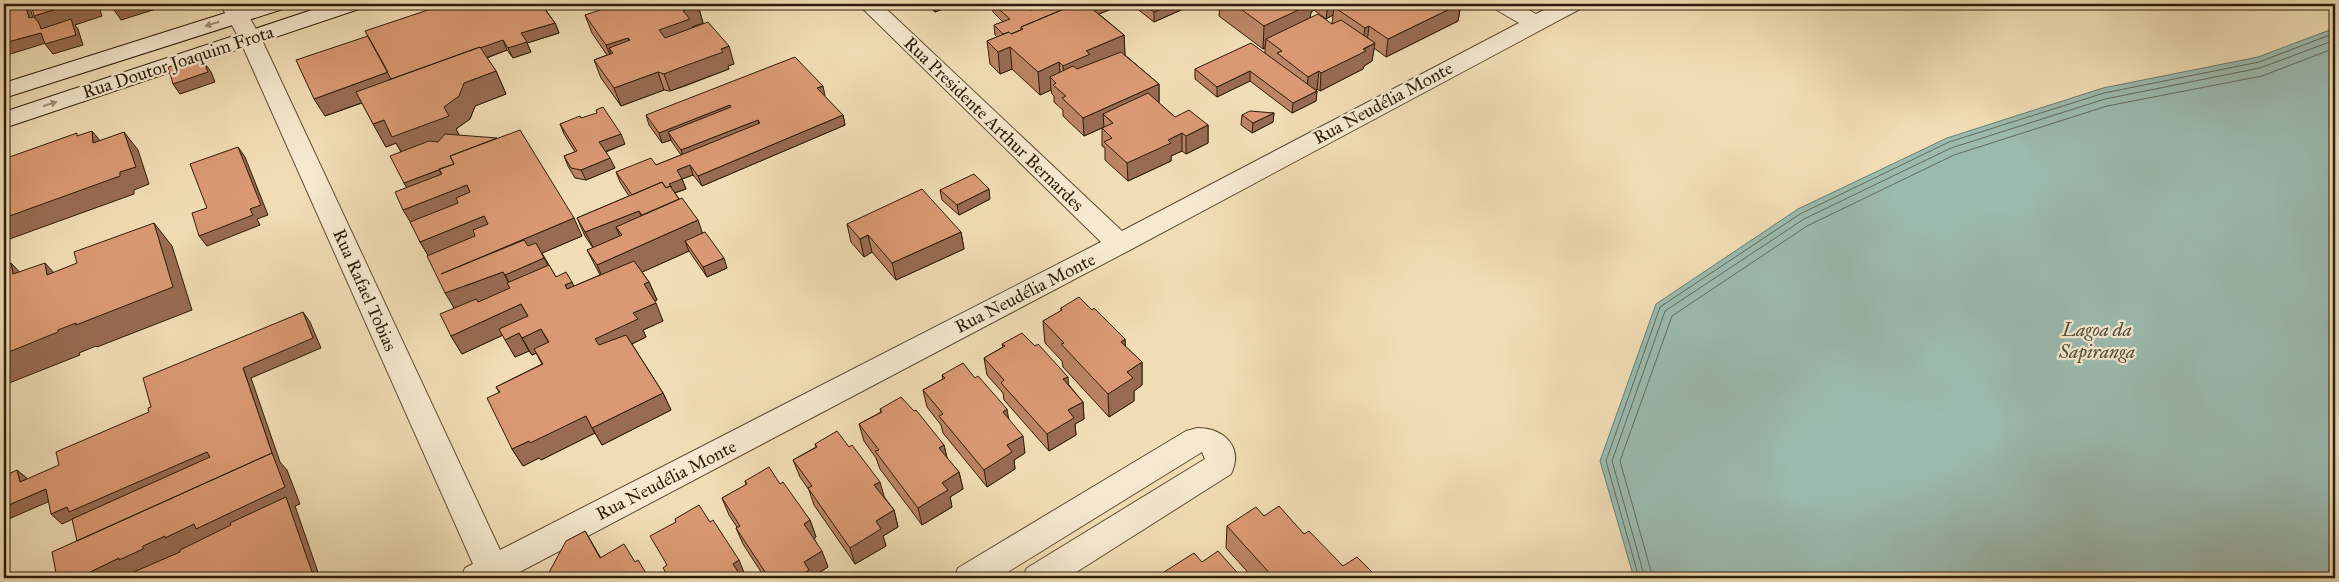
<svg xmlns="http://www.w3.org/2000/svg" width="2339" height="582" font-family="'IM FELL Great Primer',serif">
<rect width="100%" height="100%" fill="#f1ddb5"/>
<filter id="stains"><feTurbulence type="fractalNoise" baseFrequency=".004" numOctaves="4"/><feColorMatrix values="0 0 0 0 .2 0 0 0 0 .09 0 0 0 0 .02 0 0 0 .5 -.17"/></filter>
<radialGradient id="worn" r=".72"><stop offset=".6" stop-color="#630" stop-opacity="0"/><stop offset="1" stop-color="#630" stop-opacity=".3"/></radialGradient>
<path fill="#9bbbb0" stroke="#6f7c6d" d="M2335,28v550h-701l-34,-117 56,-157 142,-95 149,-71 156,-50 155,-31z"/>
<g fill="none" stroke-linecap="round" stroke-linejoin="round">
<path stroke="#646c5c" stroke-width="1" d="M1639,578l-33,-117 54,-154 140,-93 149,-72 155,-49 155,-31 76,-29
M1645,578l-33,-117 53,-150 139,-92 147,-71 154,-49 155,-31 75,-28
M1653,578l-33,-117 52,-145 135,-90 147,-71 153,-49 155,-30 73,-28"/>
<g stroke="#5e4d33" stroke-width="2">
<path id="street" d="M220,4h22l19,34 239,512 601,-308 -243,-238h23l241,227 397,-208 -24,-14 -3,-5h26l18,10 20,-10h27l-3,5 -452,242 -616,325v2h-51l4,-10 8,-4 -234,-526z
M1197,428c27,0 47,19 34,46l-164,104h-45l5,-10 178,-109 -3,-7 -204,126h-44l4,-10 228,-137z"/>
</g>
<g stroke="#2d1d08" stroke-width="2">
<path id="secondary" d="M254,4h32l-3,5 -279,89v-15z
M330,4h32l-3,5 -355,119v-16z"/>
</g>
<use href="#street" fill="#f6e9cf" fill-rule="evenodd"/>
<use href="#secondary" fill="#f6e9cf" fill-rule="evenodd"/>
</g>
<path fill="#bb8464" stroke="#2d1d08" fill-rule="evenodd" d="M445,4h104l-6,2 12,17 4,10 -32,10 4,9 -18,6 -6,-8 -20,8 9,13 10,23 -31,12 -5,13 -14,10 3,6 123,101 -40,17 14,24 18,9 26,-11 -13,-25 6,-2 -8,-12 -8,-18 52,-22 -9,-14 -4,-10 40,-7 25,-10 -9,-13 -1,-2 -9,3 -13,-18 -3,-10 179,-19h-1l19,19 2,10 -143,61 -9,-11 -11,4 4,10 -11,4 52,75 -20,9 -18,-26 -47,21 7,10 8,18 -3,1 9,20 -20,9 3,7 -14,7 31,49 8,17 -69,35 -7,-12 -54,27 -2,-2 -16,8 -11,-17 -13,-57 -3,-5 46,-23 -6,-11 -4,2 -3,-4 -14,6 -12,-22 -41,19 -11,-18 3,-28 -26,-53 -8,-13 -13,-54 -3,-5 -3,-31 -5,-9 -10,4 -24,-44 -37,13 42,-80z
M926,4h29l-20,8z
M992,4h132l-25,10 25,21 1,20 34,29v19l16,14 33,8v18l-22,11 -4,-3 -11,5v5l-43,20 -23,-21v-12l-3,-2v-18l-18,8 -21,-20v-6l-9,-8v-6l-2,-2 -1,-4 -11,5 -28,-26 -12,5 -10,-10 -3,-23 10,-4 -2,-2 -1,-10 9,-3 -10,-10z
M1131,4h59v2l-36,16z
M1220,4h241l-3,17 -72,36 -12,-9 -2,13 -8,5 -1,3 -43,22 -3,-2 -2,1 2,1 -1,10 -24,12 -42,-32 -33,16 -22,-18v-10l70,-16v-5l-2,1 -44,-33zM1314,10l12,9 7,-4 -1,9 -22,-6 1,-6z
M698,5l5,18 -11,4v1l42,36 -6,2 1,3 -44,17 -15,5 -6,-1 -43,16 -20,-28 -7,-18 13,-5 -15,-22 -7,-18z
M1274,113l-1,9 -21,11 -11,-8 1,-10z
M581,118l44,26 -19,8 9,16 -29,12 -11,-2 -7,-12 -4,-10 11,-4 -11,-18 -4,-10z
M940,190l50,9 -31,16 -17,-15z
M847,224l114,8 3,17 -68,31 -24,-28 -8,5 -13,-15z
M1061,308l31,2 33,29v7l17,16v23l-8,6v10l-25,16 -46,-50 -1,-6 -17,-18 -2,-22 18,-10z
M1002,344l67,41 14,17 1,17 -9,5 1,11 -27,16 -45,-51 -1,-7 -16,-18 -3,-17 19,-11z
M942,375l67,45 16,33 -11,7 1,9 -28,18 -44,-54 -2,-8 -14,-18 -4,-17 20,-11z
M880,409l64,36 3,13 12,14 4,17 -13,8 2,10 -30,18 -42,-56 -4,-11 -12,-17 -5,-17 22,-12z
M815,444l70,54 9,12 4,17 -15,9 3,10 -31,18 -41,-59 -5,-15 -9,-13 -7,-17 23,-13z
M745,481l35,3 30,36 6,17 -2,1 14,29 -16,10v1h-47l-22,-34 -7,-16 1,-1 -8,-12 -7,-17 24,-13z
M1264,516l40,18 39,32 35,12h-125l-27,-30 1,-22z
M1202,562l40,16h-78v-6z"/>
<path fill="#996b51" stroke="#2d1d08" d="M25,4h4l7,24 -7,-10z
M73,4h25l4,12 -27,9 3,4 5,16 -30,9 -8,-10 -4,-15 -7,-13z
M110,4h62l-51,16z
M539,4h10l-9,3z
M603,4h11l-10,3z
M934,4h21l-20,8z
M1042,4h24l-36,15 -1,-10z
M1099,4h25l-75,30 -4,-9z
M1173,4h17v2l-36,16v-10z
M1299,4h16l-1,6 -3,2 -2,14 -43,13 -1,9 -2,1 1,-23z
M1328,4h21l-15,3 -1,8 -7,4z
M1460,4h1l-3,17 -72,36 2,-18z
M698,5l5,18 -11,4 3,9 -30,12 -6,-18 24,-19z
M555,23l4,10 -32,10 4,9 -18,6 -5,-10 13,-15z
M1369,26l-2,17 -5,2 3,-17z
M41,33l8,9 -45,14v-13z
M1124,35l1,22 -60,32 -2,-23 23,-15z
M628,38l6,17 -21,-2 -4,-5 5,15h-1l-7,-18z
M503,40l4,10 -182,66 -11,-17 74,-27z
M1375,43l-3,18 -8,5 -1,3 -43,22 1,-18z
M729,46l5,18 -6,2 1,3 -59,22 -6,-17z
M1010,47l2,22 -12,5 -2,-22z
M204,62l7,10 4,10 -35,12 -7,-10z
M1059,62l2,23 -5,-2 -6,-6 1,13 -11,5 -2,-23z
M496,71l10,23 -31,12 -5,13 -14,10 5,10 -55,21 -10,-17 -10,4 -13,-23 11,-4 60,-13 20,-24z
M1250,71v10l-33,16v-10z
M1319,71l-2,18 -10,5 1,-17z
M658,72l6,18 -43,16 -7,-18z
M1159,84v18l-46,21 -10,-9 1,13 -20,9 -1,-18z
M823,86l2,10 -6,2 -2,-10z
M1317,91l-1,10 -24,12 1,-10z
M730,105l3,9 -65,18 3,8 -9,3 -3,-10z
M1274,113l-1,9 -21,11 1,-10z
M843,115l2,10 -143,61 -4,-10z
M758,120l3,10 -77,30 -3,-10z
M1208,125v18l-22,11v-18z
M92,131l14,17 -13,-5z
M124,132l14,18 11,34 -15,6v4l-130,47v-23l116,-46z
M1182,133v18l-11,5v5l-43,20 -1,-18 41,-23z
M621,134l4,10 -21,8 -5,-10z
M238,147l7,10 23,58 -11,4 3,6 -53,21 -8,-10 51,-27z
M610,158l5,10 -29,12 -5,-10z
M690,165l3,10 -11,4 4,10 -12,4 -5,-9 8,-14z
M439,170l6,10 -35,13 -6,-10z
M467,185l9,18 -62,25 -11,-18z
M989,189l1,10 -31,16 -2,-10z
M639,211l8,18 -25,6 -6,-8 5,12 -27,10 -9,-17z
M484,216l10,18 -63,26 -11,-18z
M574,218l8,18 -117,50 38,-14 9,17 -56,22 -11,-18 -4,-19z
M698,220l8,23 -21,-2 4,10 -82,37 -10,-23z
M154,223l18,23 20,64 -95,37 -1,-1 -17,7 1,2 -76,30v-31z
M961,232l3,17 -68,31 -4,-17z
M868,235l4,17 -8,5 -4,-18z
M544,258l10,18 -39,17 -10,-18z
M724,258l3,10 -20,9 -4,-10z
M11,263l22,23 -20,-12z
M45,263l21,23 -19,-11z
M572,282l9,18 -7,3 -9,-18z
M649,282l8,18 -5,2 -8,-18z
M656,303l7,18 -20,9 3,7 -42,20 -9,-18 38,-26z
M521,304l10,18 -69,32 -11,-18z
M303,312l7,10 11,26 -70,30 29,84 7,8 13,34 -5,2 25,72h-242l65,-32 132,-84 -32,-94z
M541,329l10,18 -19,8 -10,-17z
M519,333l10,18 -14,6 -10,-17z
M1125,339l1,23 -5,-20z
M1142,362v23l-8,6v10l-25,16 -1,-23 19,-22z
M1068,377l1,17 -6,-15z
M663,393l8,17 -69,35 -10,-17z
M1083,402l1,17 -9,5 1,11 -27,16 -2,-17 21,-24z
M1007,409l3,18 -7,-15z
M586,416l9,17 -54,27 -2,-2 -16,8 -11,-17 17,-8z
M1023,436l2,17 -11,7 1,9 -28,18 -3,-17 23,-25z
M944,445l4,17 -9,-14z
M207,452l9,9 -141,57 -13,6 -11,-10 16,-7z
M17,470l11,9 -8,3z
M959,472l4,17 -13,8 2,10 -30,18 -4,-17 24,-25z
M880,482l5,17 -11,-14z
M46,489l11,9 -53,23v-14z
M894,510l4,17 -15,9 3,10 -31,18 -5,-16 26,-27z
M810,520l6,17 -5,4 -7,-17z
M585,531l10,17 15,26 -10,-16z
M822,551l6,16 -16,10v1h-16l8,-16z
M739,560l7,17 -2,1h-5l-6,-14z"/>
<path fill="#da9974" stroke="#2d1d08" d="M4,4h21l4,14 5,-1 5,6 2,6 30,-10 5,16 -31,9 -4,-11 -37,10z
M31,4h42l-39,12z
M446,4h95l14,19 -34,10 6,9 -19,6 -5,-8 -23,8v-1l-89,32 -26,-48z
M618,4h78l2,1 -15,6 7,8 -31,11 6,8 43,-16 21,24 -8,3 2,3 -44,16 -15,6 -6,-2 -44,16 -20,-28 19,-7 -4,-5 21,-8 -2,-2 -22,7 -21,-30z
M993,4h49l-13,5 2,1 17,-6h28l-55,23v3l-10,4 -2,-2 -6,2 -9,-9 16,-6z
M1076,4h10l38,31 -38,16 4,3 -27,12 -4,-4 -21,10 -28,-25 -12,5 -11,-11 22,-9 2,2 12,-5 -2,-2z
M1086,4h13l-9,3z
M1143,4h30l-19,8z
M1234,4h77l-47,22z
M1341,4h119l-72,35 -19,-13 -4,2 -31,-21z
M1318,14l14,10 9,-4 34,23 -12,6 3,2 -45,22 -2,-2 -11,6 -31,-24 5,-2 -16,-12z
M368,36l20,36 -74,27 -18,-39z
M1251,43l66,48 -24,12 -43,-32 -33,16 -22,-18z
M480,47l16,24 -32,12 -5,13 -15,11 5,9 -57,21 -8,-17 -11,4 -17,-32z
M1121,52l38,32 -76,34 -21,-20 4,-2 -13,-11 3,-2 -6,-6 23,-11 4,3z
M795,57l28,29 -6,2 26,27 -145,61 -8,-11 -13,5 5,9 -13,5 3,3h-1l-1,-1 -4,2 -4,-6 -30,13 -16,-23 35,-14 5,7 104,-42 -2,-3 -77,30 -13,-18 63,-25 -1,-2 -71,28 -13,-18z
M197,59l7,3 4,10 -35,12 -5,-17z
M1148,93l27,24 14,-7 19,15 -22,11 -4,-3 -14,7 3,3 -44,20 -23,-21 8,-4 -10,-10 11,-5 -10,-9z
M603,107l18,27 -22,8 11,16 -29,12 -10,-2 -7,-12 13,-5 -17,-27 20,-8 1,2 16,-5 -1,-3z
M1250,111l24,2 -21,10 -11,-8z
M520,130l54,88 -133,56 83,-34 4,6 8,-3 8,15 -39,17 -2,-3 -58,21 -18,-37 48,-20 -2,-6 15,-6 -4,-8 -64,26 -10,-20 48,-19 -2,-5 14,-6 -3,-7 -64,25 -8,-18 47,-18 -3,-5 15,-5 -4,-8z
M92,131l1,12 31,-11 12,35 -16,5v4l-116,42v-59l73,-26v3z
M445,134l52,4 -47,18 4,8 -50,19 -14,-27 39,-15 9,1z
M238,147l23,58 -11,4 3,6 -54,21 -7,-23 15,-5 -17,-44z
M974,174l15,15 -32,16 -17,-15z
M662,182l4,6 4,-2 9,13 -37,16 -3,-4 -54,21 -8,-14z
M922,189l39,43 -69,31 -24,-28 -8,4 -13,-15z
M682,198l16,22 -101,45 -10,-15 35,-15 -6,-8z
M154,223l19,64 -97,38v-2l-18,7v2l-54,22v-88l7,-3 2,11 32,-11 2,12 30,-12 -3,-11z
M705,232l19,26 -21,9 -18,-26z
M634,261l15,21 -5,2 12,19 -23,10 5,6 -43,20 4,6 27,-10 37,58 -71,35 -6,-12 -56,27 -1,-2 -17,8 -25,-51 13,-6 -4,-5 47,-23 -9,-15 15,-7 -8,-13 -19,9 -3,-5 -14,7 -6,-11 29,-13 -7,-12 -70,32 -11,-22 36,-15 2,3 32,-14 -3,-5 42,-18 7,12 10,-5 6,10 -7,3 2,4z
M1079,297l13,13 2,-2 31,31 -4,3 21,20 -15,10 6,6 -25,16 -47,-50 3,-1 -21,-22 19,-11 -1,-2z
M303,312l10,26 -70,30 29,85 -195,88 -5,-22 138,-62 -3,-5 -138,60 -2,-5 -16,7 -5,-25 -42,18v-31l13,-6 3,12 39,-17 -3,-13 93,-40 -1,-4 3,-1 -8,-29z
M1022,333l13,13 3,-2 30,33 -5,2 20,23 -15,8 6,8 -27,16 -46,-51 3,-3 -20,-22 21,-12 -3,-2z
M963,363l12,15 3,-2 29,33 -4,3 20,24 -16,9 5,7 -28,18 -45,-54 4,-2 -20,-24 22,-12 -3,-3z
M901,397l13,14 2,-1 28,35 -5,3 20,24 -17,11 6,7 -30,18 -43,-57 4,-1 -20,-26 23,-12 -2,-3z
M837,431l12,16 3,-2 28,37 -6,3 20,25 -18,11 5,8 -31,19 -42,-60 4,-2 -19,-26 24,-13 -2,-3z
M272,453l13,34 -89,42 -2,-5 -29,14v-2l-22,10v3l-24,11v-2l-41,20h-21l-5,-26z
M769,467l11,17 3,-2 27,38 -6,4 18,27 -18,11 5,8 -13,8h-27l-33,-50 4,-2 -18,-28 25,-14 -2,-3z
M286,497l28,81h-190l6,-2 -1,-2 51,-22v-2l51,-25 -1,-2z
M699,505l11,17 3,-2 26,40 -6,4 9,14h-73l-6,-10 4,-3 -17,-29 26,-14 -1,-3z
M1279,506l25,28 5,-3 34,35 14,-9 21,21h-104l-47,-52 29,-19 8,9z
M585,531l15,27 24,-14 11,18 3,-2 11,18h-103l20,-37z
M1218,551l24,27h-73l-5,-6 30,-19 8,9z"/>
<defs><path id="oneway-solid" d="M-6-.8H1V-3.2L6.5 0L1 3.2V.8H-6Z" transform="scale(1.25)"/></defs>
<g fill="#9c8d75">
<use href="#oneway-solid" transform="translate(212 24) rotate(162)"/>
<use href="#oneway-solid" transform="translate(50 104) rotate(-18)"/>
</g>
<g text-anchor="middle" dominant-baseline="central" stroke-width="4.5" stroke-linejoin="round" paint-order="stroke">
<g font-size="18" fill="#2d1d08" stroke="#f6e9cf">
<text transform="translate(178 62) rotate(-18)">Rua Doutor Joaquim Frota</text>
<text transform="translate(1383 103) rotate(-28)">Rua Neudélia Monte</text>
<text transform="translate(994 124) rotate(44)">Rua Presidente Arthur Bernardes</text>
<text transform="translate(365 290) rotate(66)">Rua Rafael Tobias</text>
<text transform="translate(1025 293) rotate(-27)">Rua Neudélia Monte</text>
<text transform="translate(666 480) rotate(-27)">Rua Neudélia Monte</text>
</g>
<g font-size="19" font-style="italic" fill="#4e4c3a" stroke="#f6e9cf">
<text x="2097" y="329">Lagoa da<tspan x="2097" dy="22">Sapiranga</tspan></text>
</g>
</g>
<rect width="2339" height="582" fill="none" stroke="#f1ddb5" stroke-width="20"/>
<rect x="5" y="5" width="2329" height="572" fill="none" stroke="#2d1d08" stroke-width="2.5"/>
<rect x="10" y="10" width="2319" height="562" fill="none" stroke="#2d1d08"/>
<rect width="100%" height="100%" filter="url(#stains)"/>
<rect width="100%" height="100%" fill="url(#worn)"/>
</svg>
